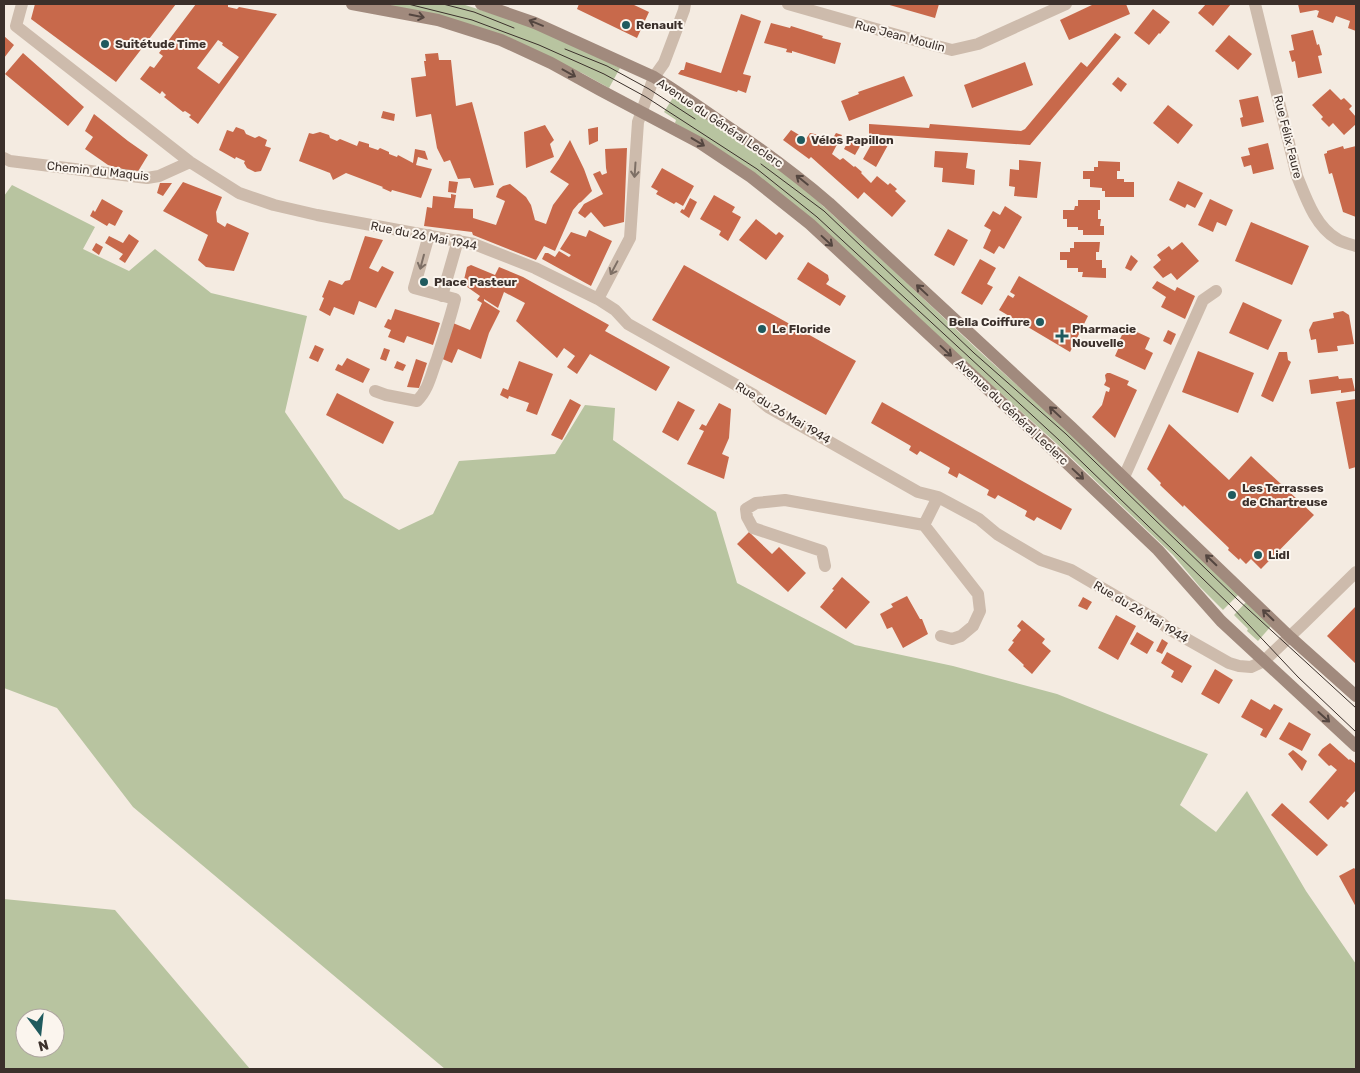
<svg xmlns="http://www.w3.org/2000/svg" width="1360" height="1073" font-family="Rubik,sans-serif">
<rect width="100%" height="100%" fill="#f4ebe1"/>
<path fill="#b8c4a0" fill-rule="evenodd" d="M382,4h80l47,15 37,13 74,36 -11,20 -27,-15z
M674,96l124,87 95,87 86,81 89,80 171,163 -16,16 -23,-23 -27,-32 -117,-112 -90,-81 -253,-216 -38,-23 1,-3 -12,-8z
M12,185l83,42 -12,22 46,22 26,-22 56,44 96,23 -22,96 59,86 55,32 34,-16 26,-53 96,-7 30,-49 30,3 -2,32 103,72 21,71 118,62 98,21 104,28 151,60 -28,51 36,27 31,-41 59,100 50,73v105h-911l-312,-262 -76,-99 -53,-20v-492z
M1247,601l25,24 -14,16 -11,-10 1,-2 -14,-14z
M4,899l111,11 135,159h-246zM25,1018h30v30h-30z"/>
<path fill="#c8694b" fill-rule="evenodd" d="M35,4h141l-60,78 -85,-63z
M196,4h32v3l9,2 2,-2 38,7 -79,110 -9,-7 2,-2 -6,-4 -2,1 -19,-15 2,-2 -4,-4 -2,3 -20,-15 10,-13 4,2 9,-12 -4,-3zM218,40l5,3 -1,2 17,12 -20,27 -22,-16z
M579,4h53l17,8 -12,26 -60,-29z
M886,4h53l-4,14z
M1094,4h32l4,10 -61,26 -9,-20z
M1206,4h25l-18,22 -15,-13z
M1298,4h58v27l-8,-3 2,-7 -14,-5 -3,7 -16,-6 2,-6 -3,-1 -16,3z
M1153,9l17,13 -10,12 -1,-1 -10,12 -15,-12z
M741,14l20,7 -18,53 8,2 -5,17 -8,-3 -1,2 -59,-18 3,-4h3l2,-8 35,11z
M771,23l19,5 1,-2 32,10 -1,2 19,5 -6,21 -43,-13v2l-6,-1 1,-3 -23,-6z
M1313,30l4,15 2,-1 3,11 -4,1 4,17 -24,5 -3,-17 -3,1 -3,-11 5,-1 -3,-15z
M1115,33l6,4 -91,108 -161,-11v-10l60,4 1,-4 91,7 4,-2 56,-67 6,5z
M1229,35l23,19 -14,16 -23,-19z
M4,36l10,9 -10,13z
M23,53l61,54 -16,19 -63,-52z
M438,53l1,7h12l5,46 16,-4 22,83 -20,3 -4,-10 -12,1 -8,-19 -6,2 -7,-14 -6,-34 -15,3 -5,-39 15,-2 -2,-15h2l-1,-7z
M1025,62l8,23 -61,23 -8,-23z
M904,76l9,20 -64,25 -8,-20 18,-7 -1,-2z
M1118,77l9,7 -6,8 -9,-8z
M1330,89l11,11 3,-2 8,8 -3,3 7,8v7l-12,11 -11,-12 -4,4 -8,-8 2,-2 -11,-12z
M1258,96l6,26 -22,5 -2,-9 3,-1 -4,-17z
M1168,105l25,20 -15,19 -25,-21z
M383,111l12,3 -1,7 -13,-3z
M94,114l34,27 20,14 -11,18 -29,-8 -23,-16 8,-12 -8,-6z
M545,125l9,15 -4,4 4,13 -28,11 -2,-36z
M236,127l8,3 2,4 9,4 4,-2 8,4 -2,6 6,2 -10,23 -6,1 -8,-4 -3,-5 1,-2 -9,-4 -1,2 -16,-9 8,-20 6,2z
M598,127v14l-9,4 -1,-16z
M791,130l15,9 4,-6 23,5 3,-5 6,2 -10,19 8,6 3,-2 11,9 1,-1 7,6 -1,1 10,10 6,-7 11,9 2,-2 7,6 -2,2 11,10 -14,16 -28,-25 -6,7 -47,-42 -2,2 -26,-19z
M320,132l9,3 1,3 7,3 3,-2 17,7 2,-5 10,3v3l9,3 2,-2 9,4v2l8,3 1,-2 15,8 2,-14 10,2 3,9 -10,-3 -2,8 16,4 -11,29 -29,-8 -1,2 -9,-4 1,-1 -37,-14 -13,7 -3,-7 -31,-12 10,-28 4,1z
M851,136l12,5 -8,14 -11,-6z
M570,140l14,29 8,22 -11,11 -2,1 -6,7 -18,41 -11,-5 -8,14 -63,-25 -1,-3 -48,-6 3,-19 5,1 1,-12 18,2v-4l5,1 -2,13 19,1v9l23,7 9,-24 -9,-4 3,-8 4,-3 7,-2 16,13 5,8 4,15 11,4 7,-19 16,-21 -19,-12 9,-13z
M872,143l16,2 -12,22 -13,-8z
M1268,143l6,26 -21,5 -2,-9 -7,2 -3,-10 9,-2 -2,-7z
M1343,146l1,3 12,-3v71l-13,-5 -11,-39 -3,1 -5,-20 3,-1v-2z
M627,148l-3,74 -20,5 -13,-15 -6,6 -7,-5 6,-9 19,-10 -10,-20 7,-3 2,4 5,-2 -1,-5 -1,-19z
M935,151l33,2 -2,15 9,2 -1,15 -32,-3 1,-14 -9,-1z
M1019,160l22,2 -4,36 -23,-2 1,-9 -6,-1 1,-17 9,1z
M1098,161l22,1v9h-3v8h7v3h10v15h-29v-6h-3v-3l-12,-1v-8h-7v-8h11v-4h4z
M662,168l32,18 -11,20 -7,-4 -2,2 -18,-10 2,-3 -7,-4z
M449,181l9,1 -2,11 -8,-1z
M1178,181l25,12 -8,15 -8,-4 -2,4 -16,-8z
M183,182l39,15 -6,15 1,10 8,5 2,-4 22,10 -15,38 -28,-4 -8,-7 10,-25 -45,-24z
M160,183h12l-9,13 -6,-3z
M714,195l21,12 -3,5 9,5 -13,24 -9,-6 2,-4 -21,-12z
M690,198l7,4 -8,16 -9,-6 2,-3 2,1z
M102,199l21,12 -8,15 -6,-3 -2,3 -17,-10 3,-6 2,2z
M1210,199l23,11 -7,16 -9,-4 -4,10 -15,-7z
M1078,200h22v10h-2v9h3l-1,7h4v9h-21v-5h-5v-3h-11v-8h-4v-9h11l1,-4h3z
M1005,206l17,11 -18,32 -5,-3 -5,8 -11,-6 8,-18 -7,-4 9,-15 7,4z
M756,219l20,16 3,-3 5,4 -18,24 -27,-20z
M1251,222l58,24 -17,39 -57,-24z
M948,229l20,11 -14,26 -20,-11z
M589,230l23,11 -21,45 -49,-27 3,-6h3l7,4 4,-6 10,6 2,-2 -11,-6 11,-17 15,5z
M129,234l10,7 -14,22 -6,-4 4,-5 -18,-11 4,-7 14,7z
M365,236l18,4 -14,28 9,4 4,-6 12,6 -18,36 -17,-7 -5,14 -20,-8 -4,9 -11,-6 5,-12 -2,-1 7,-17 13,5 3,-4 5,-1z
M1074,242h26l-1,10h-3v8h6v8h4v10l-24,-1 1,-5h-5v-4h-11v-8h-7v-8h10v-4h4z
M1182,242l17,19 -22,19 -6,-7 -8,5 -10,-11 8,-7 -4,-5 12,-9 3,4z
M96,243l7,4 -4,8 -7,-5z
M1131,255l7,6 -7,10 -6,-3z
M980,259l16,9 -9,16 6,3 -11,18 -21,-12z
M808,262l20,13 1,5 -3,4 20,12 -6,10 -43,-27z
M471,265l24,10 4,-8 24,10 86,48 -4,6 65,36 -14,24 -66,-37 -13,20 -10,-7 8,-11 -11,-8 -7,10 -41,-37 9,-18 -21,-11 -6,16 -14,-9v2l16,10 -11,22 -8,26 -23,-10 -6,14 -12,-5 13,-35 17,7 12,-27 -5,-3 3,-4 -17,-12 4,-17z
M684,265l172,96 -30,54 -174,-95z
M1019,276l69,40 -18,36 -71,-42 9,-15 5,3 2,-3 -5,-3z
M1157,281l18,10 2,-4 18,9 -10,23 -24,-12 5,-10 -14,-9z
M1243,302l39,18 -14,30 -39,-17z
M395,309l45,14 -7,22 -26,-9 -3,7 -16,-6 3,-7 -7,-3 4,-8 3,1z
M1343,311l6,4 5,29 -17,2 1,5 -20,2 -2,-14 -5,1 -2,-10 4,-8 21,-4 -1,-5z
M1126,327l24,11 -5,11 8,4 -8,17 -30,-14 4,-9 -2,-2z
M1168,330l8,4 -5,11 -8,-4z
M315,345l9,4 -6,13 -9,-4z
M384,348l6,2 -4,11 -6,-2z
M1198,351l56,22 -16,40 -56,-21z
M1279,352h8l1,8 3,2 -18,40 -12,-6z
M347,358l23,11 -7,14 -28,-13 3,-6 4,2z
M416,359l11,4 -8,25 -12,-1z
M397,361l9,4 -3,6 -9,-3z
M519,361l34,13 -16,41 -11,-4 3,-8 -20,-7 -1,3 -8,-4 3,-7 5,2z
M1107,373h3l19,8 -2,4 10,5 -22,48 -23,-21 10,-12 4,-14 3,1 1,-4 -6,-3 2,-4 -1,-6z
M1338,376l1,3 13,-1 3,13 -14,2v-3l-30,4 -2,-14z
M337,393l57,29 -11,22 -57,-29z
M570,399l11,6 -19,35 -11,-5z
M1356,399v68l-7,2 -13,-67z
M678,401l17,9 -17,31 -16,-9z
M882,402l190,107 -11,21 -24,-13 -3,4 -9,-5 2,-5 -29,-16 -3,4 -8,-4 2,-5 -30,-17 -2,5 -9,-5 2,-5 -30,-17 -3,4 -8,-5 2,-4 -40,-23z
M719,403l12,6 -2,29 -7,16 7,3 -5,22 -37,-15 17,-33 -5,-2 3,-5 4,2z
M1169,424l60,56 22,-24 63,59 -53,54 -10,-10 -5,5 -6,-6 -1,2 -11,-10 1,-2 -45,-43 -1,2 -23,-22 1,-2 -14,-14z
M749,532l23,22 7,-7 27,26 -18,19 -51,-48z
M842,577l28,25 -24,27 -26,-22 14,-17 -2,-1z
M907,596l13,23h2l6,15 -25,14 -11,-21 -5,2 -7,-15 13,-7 -2,-3z
M1083,597l9,5 -5,8 -9,-4z
M1356,606v58l-29,-28z
M1116,615l20,11 -18,34 -20,-12z
M1022,620l23,19 -3,4 9,8 -19,23 -9,-8 1,-1 -16,-15 6,-8 -2,-1 9,-11 -4,-4z
M1137,632l17,10 -7,12 -17,-10z
M1162,639l6,4 -6,11 -6,-3z
M1167,652l25,14 -10,17 -11,-6 3,-6 -13,-8z
M1215,669l18,11 -14,24 -18,-10z
M1251,699l19,11 4,-6 9,5 -17,29 -6,-3 3,-6 -22,-12z
M1289,722l22,12 -9,17 -23,-12z
M1330,743l19,17 1,-1 6,5v26l-10,11 3,2 -5,5 -3,-2 -13,14 -19,-18 28,-32 -6,-5 -2,1 -11,-11 4,-6z
M1293,750l14,11 -5,10 -14,-17z
M1282,803l46,42 -11,11 -46,-41z
M1354,868l2,2v37l-17,-31z"/>
<g fill="none" stroke-linecap="round" stroke-linejoin="round">
<path stroke="#cdbbac" stroke-width="12" d="M22,4l-6,22 174,136 49,31 35,12 43,10 157,29 61,24 63,31 17,11 13,14 126,71 14,12 150,85 20,5 41,22 18,15 44,26 30,10 89,52 9,7 60,34 10,3 12,1 13,-6 40,-38 52,-51
M788,4l130,37 34,9 26,-6 88,-40
M4,158l6,3 137,17 12,-2 31,-14
M442,296l16,-56
M598,299l32,-61 8,-116 16,-45 10,-14 20,-53 1,-6
M375,391l11,4 31,6c12,-12 14,-27 20,-42 6,-20 13,-39 18,-60l-41,-11 15,-53
M1124,477l79,-177 13,-9
M938,497l-14,28 54,69 2,17 -7,15 -12,10 -9,3 -11,-3
M825,566l-3,-15 -69,-23 -6,-11 -1,-8 10,-6 29,-3 139,25"/>
<path stroke="#cdbbac" stroke-width="12" d="M1255,4l42,172c9,22 18,50 40,63 6,4 13,5 19,7"/>
<path stroke="#a18a7d" stroke-width="12" d="M352,4l86,16 63,20 50,23 49,27 100,53 51,34 59,47 242,225 106,101 63,71 135,125
M481,4l54,19 119,54c22,14 43,28 64,43 39,26 76,53 111,83l242,224 219,210 66,59"/>
<path stroke="#3b302b" stroke-width="1" d="M408,4l64,16 67,25 65,29 42,23 111,72 60,48 242,223 172,166 67,71 58,55
M443,4l31,8 40,16
M565,49l42,17 42,23 46,30
M761,164l63,47 150,142 92,81 171,165 119,109"/>
</g>
<defs><path id="oneway-shaft" d="M-6 0H5M1.5-3L5.5 0L1.5 3" fill="none" stroke-width="1.6" stroke-linecap="round" stroke-linejoin="round" transform="scale(1.25)"/></defs>
<g stroke="#544640">
<use href="#oneway-shaft" transform="translate(417 16) rotate(11)"/>
<use href="#oneway-shaft" transform="translate(536 23) rotate(-158)"/>
<use href="#oneway-shaft" transform="translate(569 73) rotate(29)"/>
<use href="#oneway-shaft" transform="translate(698 142) rotate(31)"/>
<use href="#oneway-shaft" transform="translate(802 180) rotate(-141)"/>
<use href="#oneway-shaft" transform="translate(827 241) rotate(43)"/>
<use href="#oneway-shaft" transform="translate(922 290) rotate(-137)"/>
<use href="#oneway-shaft" transform="translate(946 351) rotate(43)"/>
<use href="#oneway-shaft" transform="translate(1055 412) rotate(-137)"/>
<use href="#oneway-shaft" transform="translate(1078 474) rotate(43)"/>
<use href="#oneway-shaft" transform="translate(1211 560) rotate(-136)"/>
<use href="#oneway-shaft" transform="translate(1268 615) rotate(-136)"/>
<use href="#oneway-shaft" transform="translate(1324 717) rotate(42)"/>
</g>
<g stroke="#7d6f65">
<use href="#oneway-shaft" transform="translate(635 170) rotate(94)"/>
<use href="#oneway-shaft" transform="translate(422 262) rotate(105)"/>
<use href="#oneway-shaft" transform="translate(614 268) rotate(118)"/>
</g>
<g fill="#1f5a5e" stroke="#fbf5ee" stroke-width="2">
<circle cx="626" cy="25" r="5"/>
<circle cx="105" cy="44" r="5"/>
<circle cx="801" cy="140" r="5"/>
<circle cx="424" cy="282" r="5"/>
<circle cx="1040" cy="322" r="5"/>
<circle cx="762" cy="329" r="5"/>
<path d="M1059.5 328.5h5v5h5v5h-5v5h-5v-5h-5v-5h5z"/>
<circle cx="1232" cy="495" r="5"/>
<circle cx="1258" cy="555" r="5"/>
</g>
<g text-anchor="middle" dominant-baseline="central" stroke-width="4" stroke-linejoin="round" paint-order="stroke">
<g font-size="12" font-weight="bold" fill="#3b302b" stroke="#fbf5ee" text-anchor="start">
<text x="636" y="25">Renault</text>
<text x="115" y="44">Suitétude Time</text>
<text x="811" y="140">Vélos Papillon</text>
<text x="434" y="282">Place Pasteur</text>
<text x="1030" y="322" text-anchor="end">Bella Coiffure</text>
<text x="772" y="329">Le Floride</text>
<text x="1072" y="329">Pharmacie<tspan x="1072" dy="14">Nouvelle</tspan></text>
<text x="1242" y="488">Les Terrasses<tspan x="1242" dy="14">de Chartreuse</tspan></text>
<text x="1268" y="555">Lidl</text>
</g>
<g font-size="12" fill="#3b302b" stroke="#fbf5ee">
<text transform="translate(900 36) rotate(15)">Rue Jean Moulin</text>
<text transform="translate(720 123) rotate(34)">Avenue du Général Leclerc</text>
<text transform="translate(1288 137) rotate(76)">Rue Félix Faure</text>
<text transform="translate(98 171) rotate(6)">Chemin du Maquis</text>
<text transform="translate(424 236) rotate(11)">Rue du 26 Mai 1944</text>
<text transform="translate(1012 412) rotate(43)">Avenue du Général Leclerc</text>
<text transform="translate(783 413) rotate(31)">Rue du 26 Mai 1944</text>
<text transform="translate(1141 612) rotate(31)">Rue du 26 Mai 1944</text>
</g>
</g>
<rect width="1360" height="1073" fill="none" stroke="#3b302b" stroke-width="10"/>
<g transform="translate(40 1033) rotate(165)"><circle r="24" fill="#fbf5ee" stroke="#aea6a0"/>
<path d="M0-4L9 19L0 12L-9 19Z" fill="#1f5a5e"/>
<text y="-8" font-size="14" font-weight="bold" text-anchor="middle" fill="#3b302b">N</text>
</g>
</svg>
